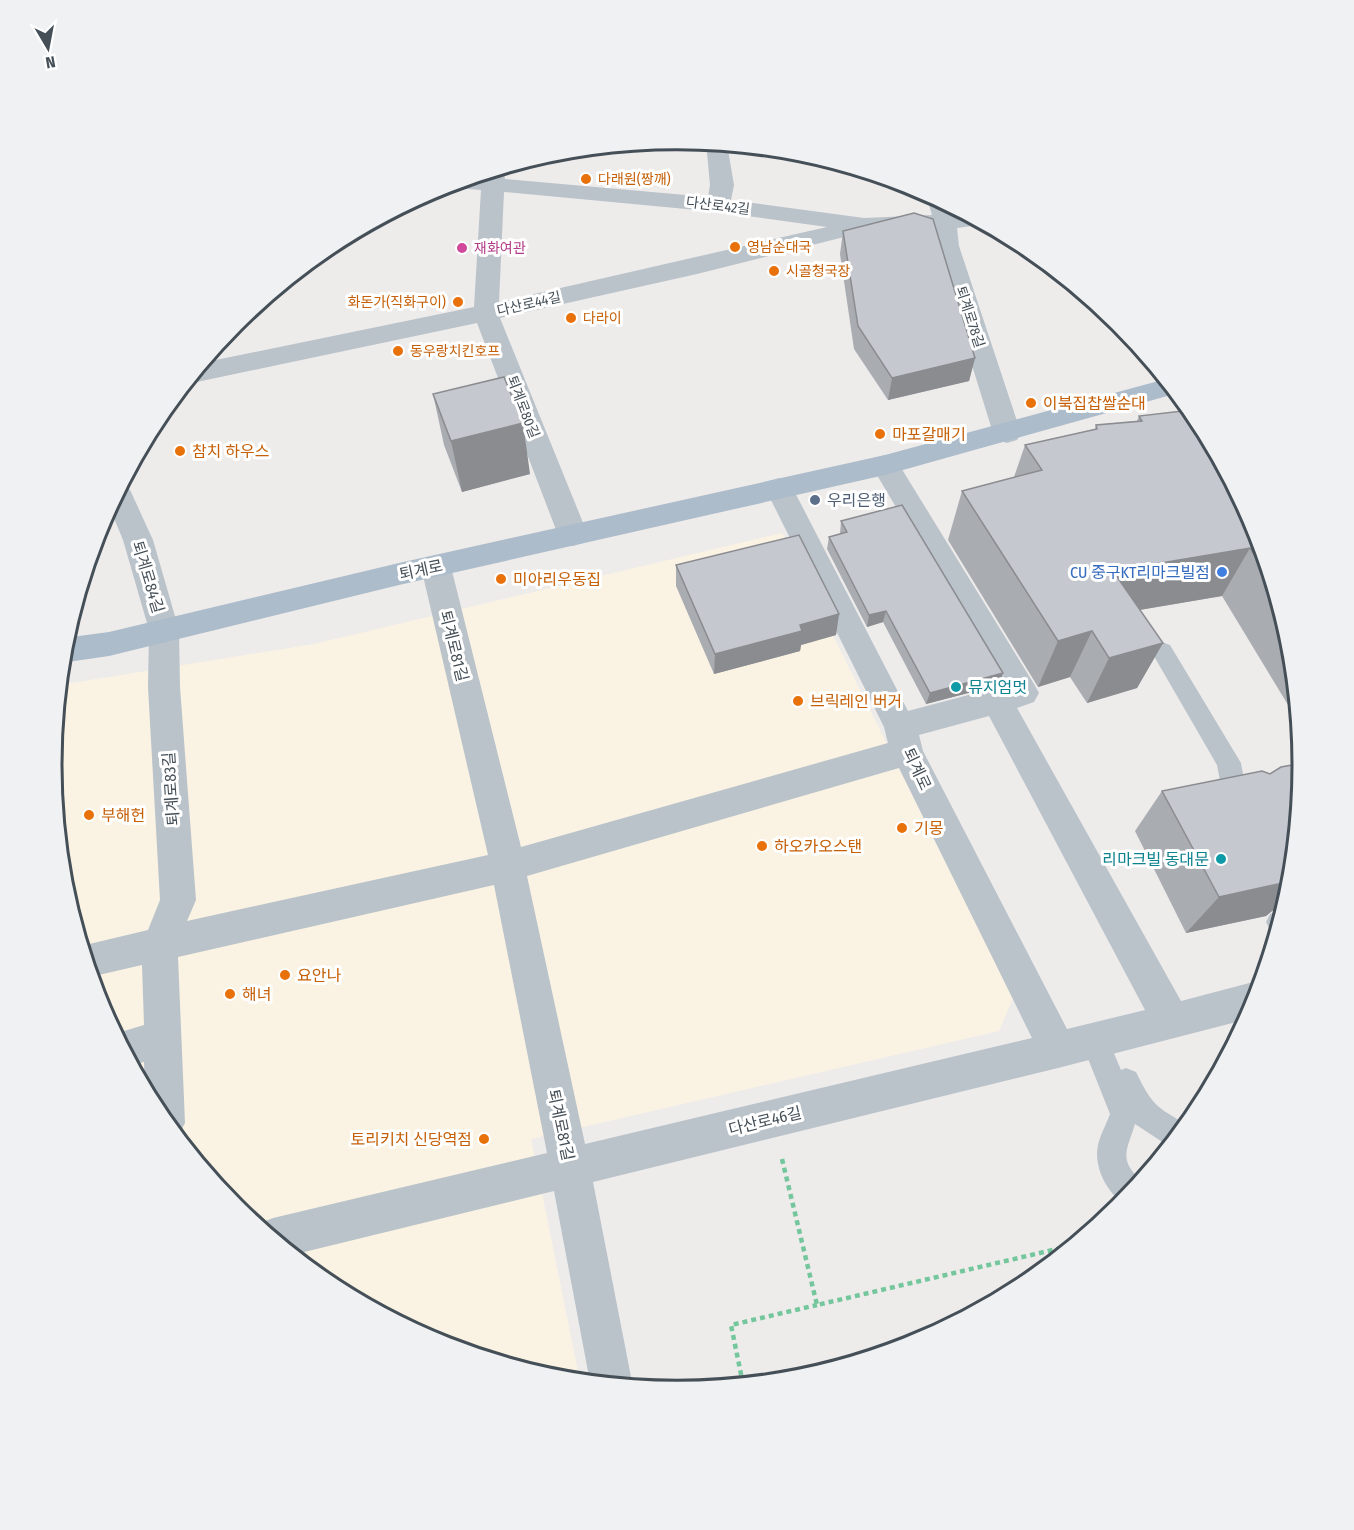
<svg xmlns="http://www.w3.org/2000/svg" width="1354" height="1530" font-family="'Fira Sans Condensed','Noto Sans KR',sans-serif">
<rect width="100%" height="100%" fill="#eeebeb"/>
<path fill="#faf3e3" d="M782,533l231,465 -14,33 -468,108 49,242 -25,-2 -118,-36 -108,-58 -95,-78 -78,-95 -57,-108 -36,-117 -12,-122 8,-80 255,-41z"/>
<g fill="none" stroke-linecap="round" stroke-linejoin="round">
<path stroke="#74c79c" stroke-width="4.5" stroke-dasharray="5 4" stroke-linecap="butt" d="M782,1159l35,146 257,-60
M743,1384l-12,-59 86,-20"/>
<path fill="#bac3ca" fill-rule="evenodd" d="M1162,642l8,3 71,118 7,39 -3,7 -9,4 -9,-4 -3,-7 -7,-37 -66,-114 3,-6z
M1279,910l5,2 -7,23 -6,-3 -5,-10 4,-8z
M1095,1028l10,4 16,38 5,-2 10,4c16,33 20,35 52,53l-18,22 -35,-23c-8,27 -17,34 6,57l-18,23c-18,-15 -31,-40 -24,-63 3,-10 8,-18 11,-27l-29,-73 4,-9z"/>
<path fill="#bac3ca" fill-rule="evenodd" d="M706,142l21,2 7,41 -3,15 133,18 68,-3 -4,-14 5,-5 20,10 2,8 11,-1 21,11 -30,4 2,18 62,187 -4,7 -10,3 -10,-3 -4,-7 -58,-187 -1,-17 -70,3 -167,42 -197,44 88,217 -5,8 -10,3 -10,-3 -5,-8 -81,-212 -285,60 -6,-2 15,-18 273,-56 7,-117 -24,-2 -10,-4 27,-8h8v-3l21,-6 2,12 203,18 2,-12zM504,192l214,20 109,15 -328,75z
M885,455l10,3 139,226 5,9 -5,9 -17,6 164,293 76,-20 5,2 -7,22 -7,14 -190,49 -465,114 40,205 -43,-5 -36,-191 -262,64 -34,-28v-3l15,-6 274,-65 -53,-268 -316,72 7,166 -8,15 -21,-26 -11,-21 -1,-29 -13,3 -17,-31 30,-9 -2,-60 -52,12 -9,-31 67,-16 12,-30 -12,-213 1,-57 -26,-90 -14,-34 12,-23 6,2 4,7 22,48 26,90 1,57 16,213 -9,21 301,-66 -67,-288 5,-8 10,-3 10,3 5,8 70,280 367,-104 -4,-16 -119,-239 4,-7 10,-3 10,3 119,230 94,-25 -131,-221 4,-7zM989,716l156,294 -78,19 -144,-278 -4,-16zM899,768l133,270 -447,106 -58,-268z"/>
<path fill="#acbcca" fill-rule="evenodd" d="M1166,379l12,14 -293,82 -486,110 -290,71 -48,7 3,-25 45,-6 290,-69 486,-108z"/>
</g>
<path fill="#a9acb1" d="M843,231l132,127 -6,23 -81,19 -34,-51 -14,-95z
M433,394l97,80 -68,18 -18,-47z
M1139,416l116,110 36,117 8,80 -77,-127 -82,14 23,33 -26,45 -50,15 -17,-26 -32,10 -90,-147 14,-49 52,-14 11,-32 70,-16 1,-4 41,-4z
M841,521l158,164 -73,19 -43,-82 -16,5 -40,-78 2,-12 11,-3z
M676,565l163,49 -3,21 -35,10 -1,6 -86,23 -38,-88z
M1270,774l21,113 -7,24 -6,-3 -6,3 -6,5 -80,17 -51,-102 27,-40z"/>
<path fill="#8a8c90" d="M975,358l-6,23 -81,19 4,-22z
M523,423l7,51 -68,18 -11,-51z
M1250,548l-28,48 -131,22 22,-47z
M886,611l-3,11 -16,5 2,-12z
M839,614l-3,21 -35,10 -1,6 -86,23 1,-20 85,-29z
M1092,631l-22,46 -32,10 20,-46z
M1163,643l-26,45 -50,15 22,-45z
M1003,673l-4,12 -73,19 4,-11z
M1292,881l-1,6 -3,11 -10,10 -6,3 -6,5 -80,17 33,-36z"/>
<path fill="#c5c8ce" stroke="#8a8c90" stroke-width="1.5" d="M914,213l19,6 42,139 -83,20 -34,-52 -15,-95z
M504,377l19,46 -72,18 -18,-47z
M1191,410l7,7 57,109 18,57 -23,-35 -137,23 50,72 -54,15 -17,-27 -34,10 -96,-150 80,-21 -17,-25 72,-16 -1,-4 46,-4 -3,-5z
M902,505l101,168 -73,20 -44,-82 -17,4 -40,-78 18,-5 -6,-11z
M799,535l40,79 -39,11 2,6 -87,23 -39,-89z
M1303,763l-11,118 -73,16 -57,-106 100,-20 8,3 11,-7z"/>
<g fill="#e8710a" stroke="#fff" stroke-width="2">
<circle cx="586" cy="179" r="6"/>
<circle cx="735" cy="247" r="6"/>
<circle cx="774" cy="271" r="6"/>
<circle cx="458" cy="302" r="6"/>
<circle cx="571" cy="318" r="6"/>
<circle cx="398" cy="351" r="6"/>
<circle cx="1031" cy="403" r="6"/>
<circle cx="880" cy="434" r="6"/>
<circle cx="180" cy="451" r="6"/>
<circle cx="501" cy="579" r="6"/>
<circle cx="798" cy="701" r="6"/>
<circle cx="89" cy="815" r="6"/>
<circle cx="902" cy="828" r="6"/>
<circle cx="762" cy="846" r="6"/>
<circle cx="285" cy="975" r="6"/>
<circle cx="230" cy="994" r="6"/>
<circle cx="484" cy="1139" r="6"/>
</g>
<circle fill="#d1479c" stroke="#fff" stroke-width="2" cx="462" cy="248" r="6"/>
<circle fill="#5c6f8a" stroke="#fff" stroke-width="2" cx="815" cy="500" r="6"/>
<circle fill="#3f7fe0" stroke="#fff" stroke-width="2" cx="1222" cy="572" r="6"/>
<g fill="#0f9aa8" stroke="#fff" stroke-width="2">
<circle cx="956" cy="687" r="6"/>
<circle cx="1221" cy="859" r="6"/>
</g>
<g text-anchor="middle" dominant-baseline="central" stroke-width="6" stroke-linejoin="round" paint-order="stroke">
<g font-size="14" fill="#c56008" stroke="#fff" text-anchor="start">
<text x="598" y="179">다래원(짱깨)</text>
<text x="747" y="247">영남순대국</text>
<text x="786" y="271">시골청국장</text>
<text x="446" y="302" text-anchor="end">화돈가(직화구이)</text>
<text x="583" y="318">다라이</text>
<text x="410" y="351">동우랑치킨호프</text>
</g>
<g font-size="14" fill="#454f57" stroke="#fff">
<text transform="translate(718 206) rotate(7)">다산로42길</text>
<text transform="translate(529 304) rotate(-13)">다산로44길</text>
<text transform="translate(970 317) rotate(72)">퇴계로78길</text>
<text transform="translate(523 407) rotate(69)">퇴계로80길</text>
</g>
<g font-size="14" fill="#b23c85" stroke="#fff" text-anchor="start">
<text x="474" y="248">재화여관</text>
</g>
<g font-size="16" fill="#c56008" stroke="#fff" text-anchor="start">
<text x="1043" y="403">이북집찹쌀순대</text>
<text x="892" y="434">마포갈매기</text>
<text x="192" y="451">참치 하우스</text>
<text x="513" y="579">미아리우동집</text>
<text x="810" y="701">브릭레인 버거</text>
<text x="101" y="815">부해헌</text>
<text x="914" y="828">기몽</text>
<text x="774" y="846">하오카오스탠</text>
<text x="297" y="975">요안나</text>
<text x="242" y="994">해녀</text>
<text x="472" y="1139" text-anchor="end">토리키치 신당역점</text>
</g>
<g font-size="16" fill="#4e5e75" stroke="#fff" text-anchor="start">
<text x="827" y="500">우리은행</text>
</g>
<g font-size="16" fill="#454f57" stroke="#fff">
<text transform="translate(421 570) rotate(-12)">퇴계로</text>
<text transform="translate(148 577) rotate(73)">퇴계로84길</text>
<text transform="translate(454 646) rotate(76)">퇴계로81길</text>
<text transform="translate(917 769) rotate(65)">퇴계로</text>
<text transform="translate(171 789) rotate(-94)">퇴계로83길</text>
<text transform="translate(765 1121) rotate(-14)">다산로46길</text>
<text transform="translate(561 1125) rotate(78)">퇴계로81길</text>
</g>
<g font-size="16" fill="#366cbe" stroke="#fff" text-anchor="end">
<text x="1210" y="572">CU 중구KT리마크빌점</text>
</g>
<g font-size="16" fill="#0d838f" stroke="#fff" text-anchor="start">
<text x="968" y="687">뮤지엄멋</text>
<text x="1209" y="859" text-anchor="end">리마크빌 동대문</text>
</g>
</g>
<path d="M0 0H1354V1530H0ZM62 765a615 615 0 1 1 1230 0a615 615 0 1 1-1230 0Z" fill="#f0f1f2" fill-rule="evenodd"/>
<path fill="none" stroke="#454f57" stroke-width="3" d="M62 765a615 615 0 1 1 1230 0a615 615 0 1 1-1230 0Z"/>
<g transform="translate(48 48) rotate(170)" stroke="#ffffff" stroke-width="4.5" paint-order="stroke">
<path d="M0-4.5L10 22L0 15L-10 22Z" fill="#454f57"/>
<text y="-9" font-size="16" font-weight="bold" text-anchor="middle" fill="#454f57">N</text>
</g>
</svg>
